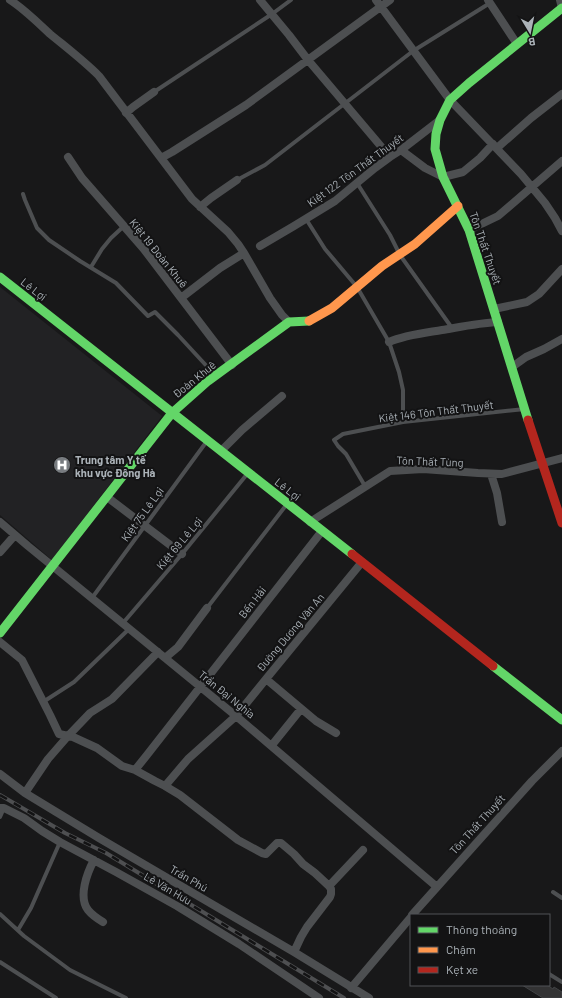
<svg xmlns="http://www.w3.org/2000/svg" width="562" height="998" font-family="Barlow,sans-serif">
<rect width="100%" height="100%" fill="#181819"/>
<path fill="#222224" d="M0,287l162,129 -110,144 -52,-45z"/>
<path fill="#333334" stroke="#414345" d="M522,985h25l6,4 1,-2 8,5v6h-19z"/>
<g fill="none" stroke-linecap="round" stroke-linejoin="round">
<path stroke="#4d4f51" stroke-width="4" d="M154,92l118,-78 19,-14
M237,180l28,-15 148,-114 77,-48
M357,183l33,52 10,20 52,73
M23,194l2,6 12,28 12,12 31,21 36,22 32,33 7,-4 23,23 36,39
M306,219l19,30 32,38 32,55 10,30 4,18v32
M91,267l11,-18 9,-11 13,-12
M365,486l-19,-32 -8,-8 -4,-6 9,-6 60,-12 122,-13
M92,598l115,-157
M207,608l80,-104
M123,623l59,-69 66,-81
M43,702l31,-20 55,-53
M0,817l4,-9
M553,892l9,6
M0,914l24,22 46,34 56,28
M18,930l13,-22 29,-66
M0,962l56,36
M549,974l13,8"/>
<path stroke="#4d4f51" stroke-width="8" d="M10,0c14,9 27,22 40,34 17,14 34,27 49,42l93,123 36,33 10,12 6,9 26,45 12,17 7,7
M260,0l29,35 19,25 82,97
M376,0l74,100 71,74 24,29 10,15 7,13
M488,0l29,44
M560,0l2,8
M126,113l7,-6 21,-15
M497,148l34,-30 31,-24
M401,150l24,18 18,9 20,-5 17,-14 13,-14
M68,157l14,21 61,70 89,117
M161,158l11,-6 74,-47 144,-105
M200,207l11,-9 26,-18
M469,230l29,-14 64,-55
M260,246l34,-20 41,-25 40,-33 15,-11 11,-7 39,-30
M181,298l39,-30 24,-15
M494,309l33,-7 12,-8 23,-25
M389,342c16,-7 35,-9 53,-12 18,-3 37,-7 56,-8
M512,367l14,-10 18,-8 18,-10
M221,451l21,-21 40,-34
M491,474l6,19 5,29
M107,497l75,57
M0,522l28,24 208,170 201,171
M310,522l80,-51 33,-2 55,4 24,1 60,-16
M0,552l15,-17
M0,642l22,18 28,55 9,19 14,3 24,11 25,18 13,4 12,-15 175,-224
M165,658l13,-11 29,-39
M266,679l50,42 20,12
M272,745l29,-36
M135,770l20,11 10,5 15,9 58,45 24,13 4,1 11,-11h4l13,11 9,10 12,9 14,13 2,3v5l-1,3 -23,30 -6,10 -7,15
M0,774l25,19 74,45 195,114 75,46
M165,786l23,-27 48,-43 30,-37 96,-117
M25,793l23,-34 20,-23 22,-23 22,-14 46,-47
M0,808h4l20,10 18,13 18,11 56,30 61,34 62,38 80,54
M94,860c-7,13 -16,37 -6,50 4,5 10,9 15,12
M329,886l34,-36
M412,915l120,-134 30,-30
M351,988l60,-71"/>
<path stroke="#63d668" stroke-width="9" d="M0,277l352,277
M528,420l-59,-190 -26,-53 -8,-28 1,-15 4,-14 10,-20 19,-17 93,-75
M0,633l172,-220 36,-32 81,-59 20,-1
M493,666l69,54"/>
<path stroke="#ff974d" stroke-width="9" d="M309,321l23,-13 50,-42 33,-22 43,-38"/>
<path stroke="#b3261e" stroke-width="9" d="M528,420l34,103
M352,554l141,112"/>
<g stroke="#4e4f51" stroke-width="4">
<path id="rail" d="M0,795l65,38 41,20 238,145"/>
</g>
<use href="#rail" stroke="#131314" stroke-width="2.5" stroke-dasharray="8" stroke-linecap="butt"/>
</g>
<defs>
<g id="hospital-disc" transform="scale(0.9)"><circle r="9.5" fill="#787c80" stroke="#131314"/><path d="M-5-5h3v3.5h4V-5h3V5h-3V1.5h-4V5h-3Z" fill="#fff"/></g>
</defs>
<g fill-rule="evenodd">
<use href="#hospital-disc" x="62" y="465"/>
</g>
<g text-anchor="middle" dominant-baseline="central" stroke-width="4" stroke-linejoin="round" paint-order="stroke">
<g font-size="11" fill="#abb2b8" stroke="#131314">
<text transform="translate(355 170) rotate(-36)">Kiệt 122 Tôn Thất Thuyết</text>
<text transform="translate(486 248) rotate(71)">Tôn Thất Thuyết</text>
<text transform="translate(159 253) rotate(51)">Kiệt 19 Đoàn Khuê</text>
<text transform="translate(34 289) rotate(38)">Lê Lợi</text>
<text transform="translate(194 379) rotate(-39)">Đoàn Khuê</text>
<text transform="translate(436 411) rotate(-7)">Kiệt 146 Tôn Thất Thuyết</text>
<text transform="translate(430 461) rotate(2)">Tôn Thất Tùng</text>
<text transform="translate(288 489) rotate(38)">Lê Lợi</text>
<text transform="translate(142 514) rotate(-54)">Kiệt 75 Lê Lợi</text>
<text transform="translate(179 543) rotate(-50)">Kiệt 69 Lê Lợi</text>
<text transform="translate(252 602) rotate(-52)">Bến Hải</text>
<text transform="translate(290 632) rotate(-50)">Đường Dương Văn An</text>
<text transform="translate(227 694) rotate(39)">Trần Đại Nghĩa</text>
<text transform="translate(477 824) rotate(-48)">Tôn Thất Thuyết</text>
<text transform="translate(189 878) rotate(30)">Trần Phú</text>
<text transform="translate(168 888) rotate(30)">Lê Văn Hưu</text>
</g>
<g font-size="11" font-weight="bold" fill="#abb2b8" stroke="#131314" text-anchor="start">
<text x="75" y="459">Trung tâm Y tế<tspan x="75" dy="13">khu vực Đông Hà</tspan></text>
</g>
</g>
<rect x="410" y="914" width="140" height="72" fill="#131314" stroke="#505356"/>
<rect x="418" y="927" width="20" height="6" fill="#63d668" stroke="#505356"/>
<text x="446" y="934" font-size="12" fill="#abb2b8">Thông thoáng</text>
<rect x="418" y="947" width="20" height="6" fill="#ff974d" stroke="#505356"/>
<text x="446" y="954" font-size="12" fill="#abb2b8">Chậm</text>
<rect x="418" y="967" width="20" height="6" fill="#b3261e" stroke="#505356"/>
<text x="446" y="974" font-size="12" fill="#abb2b8">Kẹt xe</text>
<g transform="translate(530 32) rotate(170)" stroke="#131314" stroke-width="3" paint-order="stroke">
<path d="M0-3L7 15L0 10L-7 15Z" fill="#abb2b8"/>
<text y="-6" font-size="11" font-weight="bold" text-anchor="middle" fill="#abb2b8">B</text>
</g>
</svg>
